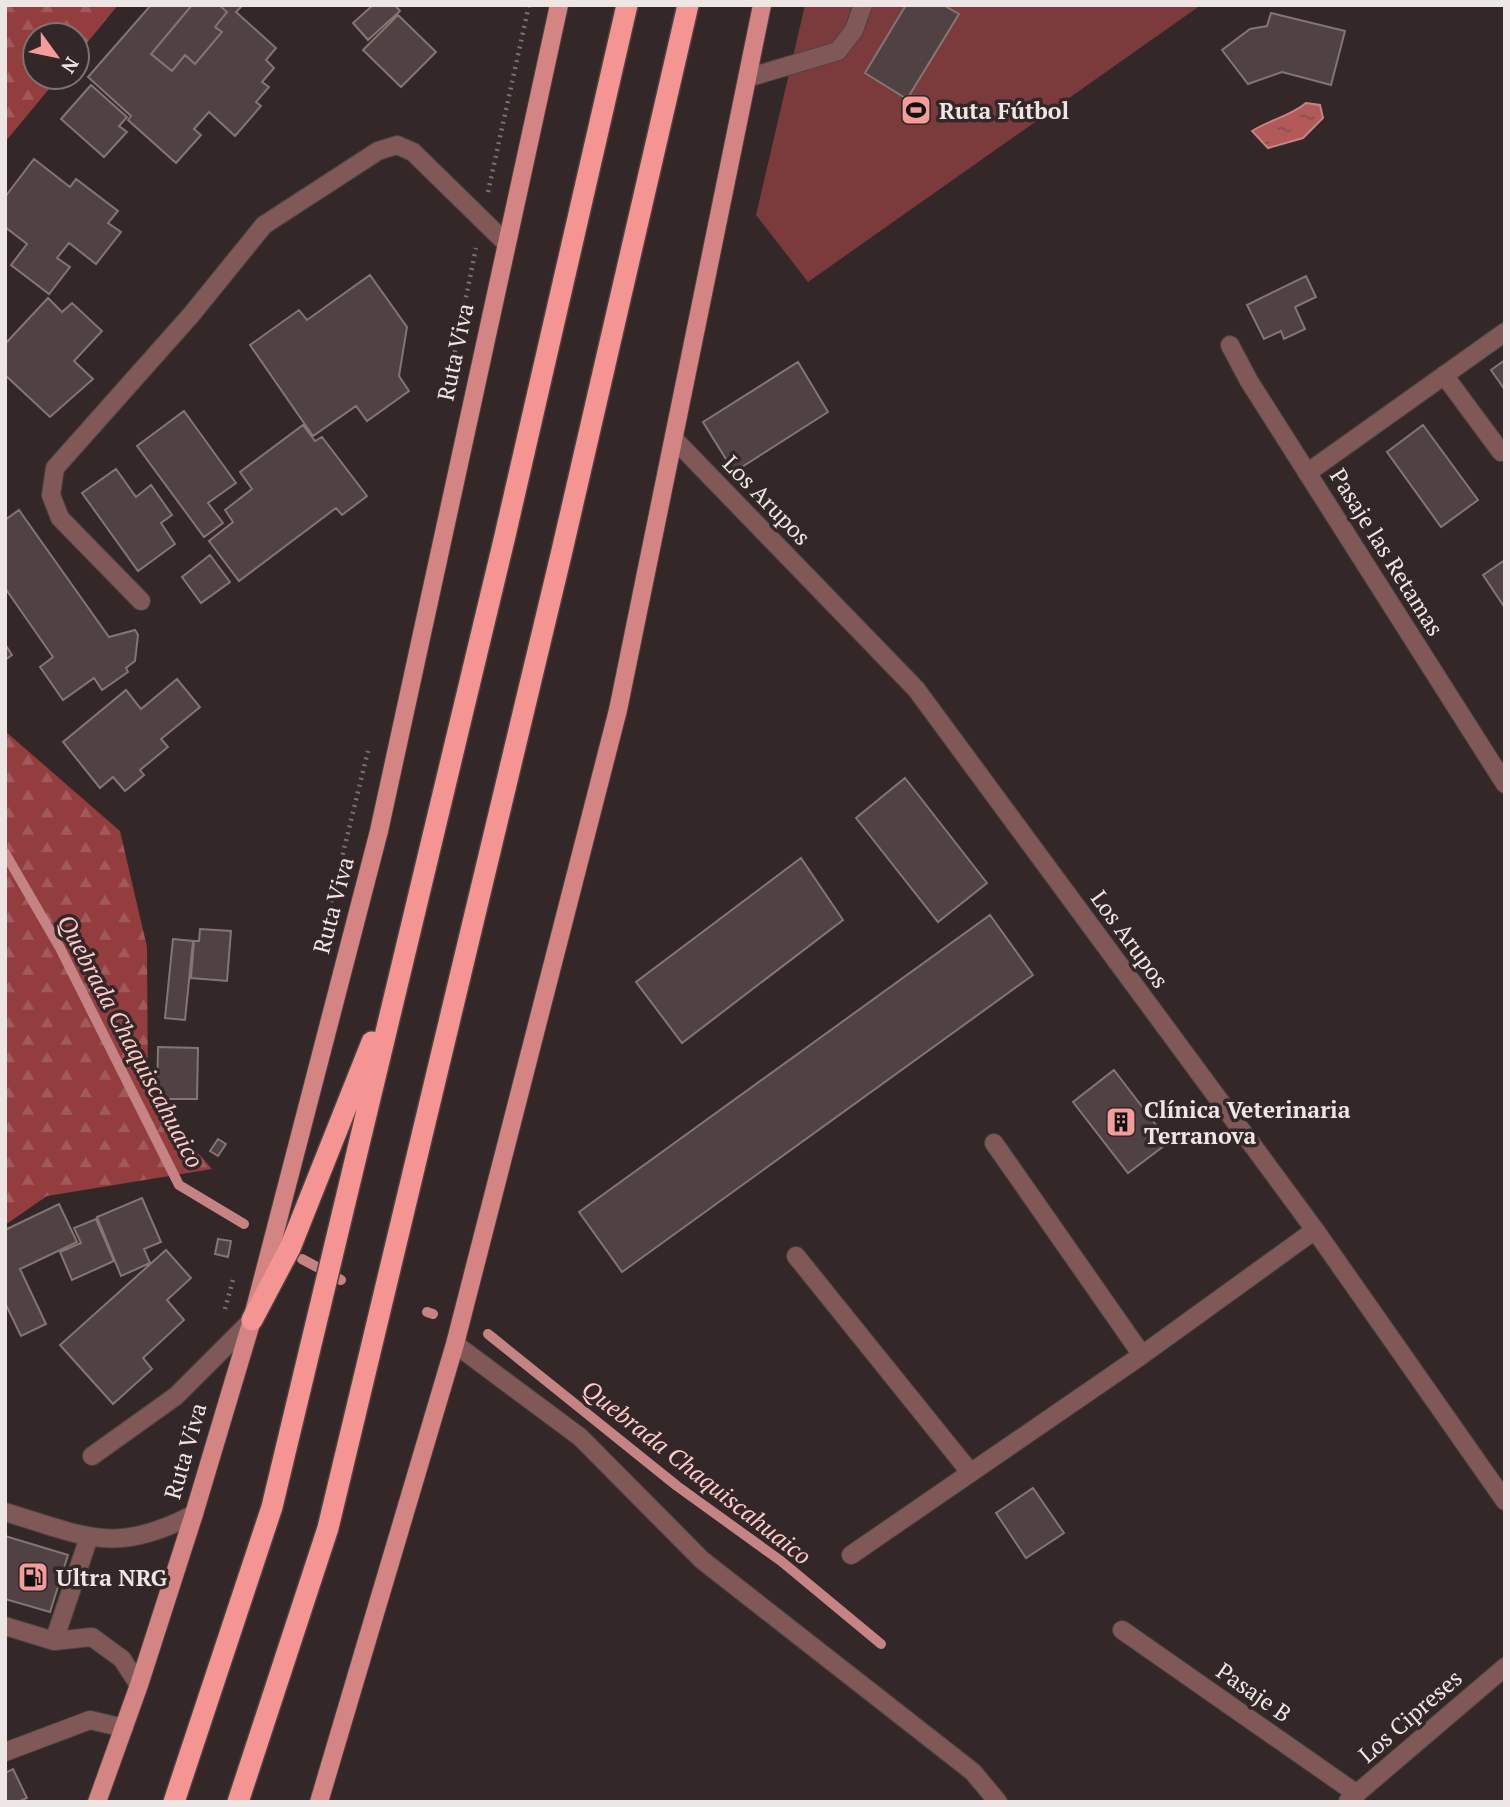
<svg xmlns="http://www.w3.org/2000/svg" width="1510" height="1807" font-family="'PT Serif',serif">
<defs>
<pattern id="forest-firs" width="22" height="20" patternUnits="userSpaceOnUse" patternTransform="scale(1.75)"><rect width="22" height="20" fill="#933d3f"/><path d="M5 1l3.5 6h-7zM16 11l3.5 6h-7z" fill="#a2595b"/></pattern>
<pattern id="water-ripples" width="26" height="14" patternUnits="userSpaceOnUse" patternTransform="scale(1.75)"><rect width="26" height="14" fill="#b3595a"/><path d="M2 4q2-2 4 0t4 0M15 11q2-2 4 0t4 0" fill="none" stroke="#825051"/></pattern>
</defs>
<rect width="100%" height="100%" fill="#332727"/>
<path fill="url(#forest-firs)" d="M5,5h113l-41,50v-20h-42v42h24l-54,65z
M5,731l115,100 27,116 1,149 64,73 -165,27 -42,29z"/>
<path fill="#7b3a3b" d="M805,5h396l-393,277 -52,-67z"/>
<path fill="url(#water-ripples)" stroke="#c58384" stroke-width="2" d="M1306,103l14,2 3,13 -20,20 -35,10 -16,-17c19,-12 37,-14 54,-28z"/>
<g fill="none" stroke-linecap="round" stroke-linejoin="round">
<path stroke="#c58384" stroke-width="10" d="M5,853l55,95 119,237 65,39
M302,1259l39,21
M427,1312l6,2
M488,1334l189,152 104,75 100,83"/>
</g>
<path fill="#504242" stroke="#847575" stroke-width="2" d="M151,5h41l-41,49 21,17 13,-16 10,9 27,-32 -7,-5 12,-15 -8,-7h24l-7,7 40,36 -10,12 8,8 -12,14 7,5 -13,15 5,4 -26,30 -26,-24 -15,17 7,6 -25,28 -48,-43 3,-4 -43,-39z
M192,5h27l8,7 -12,15 7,5 -27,32 -10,-9 -13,16 -21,-17z
M373,5h22l5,6 -32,29 -15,-17z
M906,5h37l16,9 -52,85 -42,-26z
M1271,13l74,18 -14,54 -49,-13 -34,12 -26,-34 28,-21 17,-3z
M398,15l38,37 -35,35 -38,-37z
M91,85l36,32 -8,9 8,6 -23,25 -43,-38z
M34,159l36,28 6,-8 42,32 -10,12 13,9 -25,32 -27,-21 -12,15 13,9 -21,27 -38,-29 16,-21 -22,-17v-30z
M370,275l37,52 -8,49 10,15 -42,30 -11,-15 -43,30 -63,-91 49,-35 8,10z
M1306,276l10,21 -21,10 10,22 -21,10 -3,-8 -17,8 -17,-34z
M48,298l14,14 10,-9 30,28 -28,30 19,18 -43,38 -45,-42v-31z
M1505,360v30l-14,-20z
M798,362l30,50 -94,60 -31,-50z
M184,411l52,72 -28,20 15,20 -19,14 -67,-91z
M303,425l12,16 7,-4 45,59 -25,19 -6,-7 -97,73 -30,-40 24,-19 -8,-12 27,-21 -12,-17z
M1423,425l55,75 -37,27 -54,-75z
M116,469l20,28 15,-12 21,30 -11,8 14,21 -37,27 -56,-78z
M19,510l90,127 26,-7 3,5 -3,26 -9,7 2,4 -26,18 -8,-12 -31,22 -23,-33 13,-10 -48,-69v-68z
M210,555l20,27 -29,21 -19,-26z
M1505,560v48l-22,-33z
M5,644l7,11 -7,5z
M177,679l23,28 -39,32 7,8 -28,23 4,5 -19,16 -12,-14 -13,11 -37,-46 63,-52 15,19z
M905,778l82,105 -49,39 -82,-104z
M801,858l42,62 -161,123 -46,-61z
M990,915l43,60 -411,297 -43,-60z
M200,929l31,2 -4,50 -36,-3 3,-37h5z
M173,939l20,2 -8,79 -20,-2z
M158,1047l40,1 -1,51h-40z
M1114,1070l55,72 -41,31 -55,-71z
M218,1139l8,5 -8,12 -8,-5z
M142,1198l19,44 -17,7 6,14 -29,13 -24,-59z
M59,1204l18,38 -57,27 26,55 -25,12 -16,-33v-73z
M96,1219l18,42 -42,19 -12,-28 21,-9 -7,-15z
M218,1239l13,2 -3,16 -13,-3z
M166,1250l25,28 -24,22 17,20 -41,38 9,11 -39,35 -53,-59z
M1033,1488l31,45 -38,25 -30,-45z
M5,1536l63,19 -18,57 -45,-13z
M13,1769l14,29 -9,4h-13v-29z"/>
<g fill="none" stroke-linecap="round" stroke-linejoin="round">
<g stroke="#4d4242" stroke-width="20">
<path id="minor" d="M747,78l91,-27 16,-21 9,-25
M1230,345l19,36 256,403
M1444,375l57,77
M675,440l241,249 399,541 190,271
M1307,473l198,-141
M141,601l-81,-83 -9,-23 4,-27 136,-153 73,-90 114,-74 19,-6 16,7 92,90
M994,1143l148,212
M796,1256l174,216
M455,1344l125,93 122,123 271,212 25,30
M92,1456l84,-60 76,-76
M5,1512c80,24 110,44 189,2
M851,1555l291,-200 173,-125
M5,1626l49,15 38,-4 30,22 17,26
M1122,1630l235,164
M54,1641l35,-104
M5,1752l85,-32 34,8
M1348,1801l157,-134"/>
</g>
<g stroke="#4d4242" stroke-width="20">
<path id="major" d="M97,1802l42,-117 55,-171 58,-194 127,-489 180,-826
M319,1802l136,-458 163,-634 144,-705"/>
</g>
<g stroke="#4d4242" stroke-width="24">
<path id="highway" d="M252,1320l38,-72 82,-206
M174,1802l98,-295 232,-967 123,-535
M238,1802l90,-274 233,-973 127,-550"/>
</g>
<path stroke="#7a7070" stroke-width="4.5" stroke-dasharray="2 5" stroke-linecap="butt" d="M488,192l41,-187
M452,366l24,-118
M321,943l47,-192
M225,1309l8,-29"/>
<use href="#minor" stroke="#805857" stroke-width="18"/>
<use href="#major" stroke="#d48482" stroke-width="18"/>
<use href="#highway" stroke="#f59593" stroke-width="21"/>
</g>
<defs>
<g id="stadium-square" transform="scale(1.575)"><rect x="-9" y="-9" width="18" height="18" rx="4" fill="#f59b9a" stroke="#332727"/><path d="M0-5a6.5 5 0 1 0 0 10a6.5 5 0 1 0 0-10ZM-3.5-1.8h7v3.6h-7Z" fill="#111"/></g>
<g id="building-square" transform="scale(1.575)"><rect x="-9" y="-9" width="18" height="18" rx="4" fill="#f59b9a" stroke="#332727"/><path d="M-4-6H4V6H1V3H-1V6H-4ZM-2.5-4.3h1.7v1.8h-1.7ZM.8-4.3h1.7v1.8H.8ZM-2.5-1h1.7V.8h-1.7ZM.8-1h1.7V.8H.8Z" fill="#111"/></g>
<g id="fuel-square" transform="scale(1.575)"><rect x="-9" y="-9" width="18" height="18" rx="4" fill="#f59b9a" stroke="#332727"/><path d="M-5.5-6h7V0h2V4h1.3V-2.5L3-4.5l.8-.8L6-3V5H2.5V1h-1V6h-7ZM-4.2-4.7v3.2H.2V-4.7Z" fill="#111"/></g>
</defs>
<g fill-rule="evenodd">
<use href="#stadium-square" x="916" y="110"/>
<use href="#building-square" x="1121" y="1122"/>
<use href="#fuel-square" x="33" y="1577"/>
</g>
<g text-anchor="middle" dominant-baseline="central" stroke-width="7" stroke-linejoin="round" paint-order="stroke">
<g font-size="23" font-weight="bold" fill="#eee6e5" stroke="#332727" text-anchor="start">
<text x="939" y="110">Ruta Fútbol</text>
<text x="1144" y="1109">Clínica Veterinaria<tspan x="1144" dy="26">Terranova</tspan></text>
<text x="56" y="1577">Ultra NRG</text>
</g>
<g font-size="23" fill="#eee6e5" stroke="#332727">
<text transform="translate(455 352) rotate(-78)">Ruta Viva</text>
<text transform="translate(767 500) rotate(46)">Los Arupos</text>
<text transform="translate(1387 552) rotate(58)">Pasaje las Retamas</text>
<text transform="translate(333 905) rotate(-75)">Ruta Viva</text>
<text transform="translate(1130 939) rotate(54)">Los Arupos</text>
<text transform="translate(185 1451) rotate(-74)">Ruta Viva</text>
<text transform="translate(1254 1692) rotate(35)">Pasaje B</text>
<text transform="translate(1410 1716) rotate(-41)">Los Cipreses</text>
</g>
<g font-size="24" font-style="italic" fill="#ffcbc9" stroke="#332727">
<text transform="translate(131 1041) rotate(62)">Quebrada Chaquiscahuaico</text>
<text transform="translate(697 1472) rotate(38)">Quebrada Chaquiscahuaico</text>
</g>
</g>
<rect width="1510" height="1807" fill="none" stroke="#eee6e5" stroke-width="14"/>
<g transform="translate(56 56) rotate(123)"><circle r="33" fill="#332727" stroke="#7e7373" stroke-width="2"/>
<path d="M0-5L12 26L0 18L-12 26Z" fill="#f59b9a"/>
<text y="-10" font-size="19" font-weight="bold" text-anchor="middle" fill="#eee6e5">N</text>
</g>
</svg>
